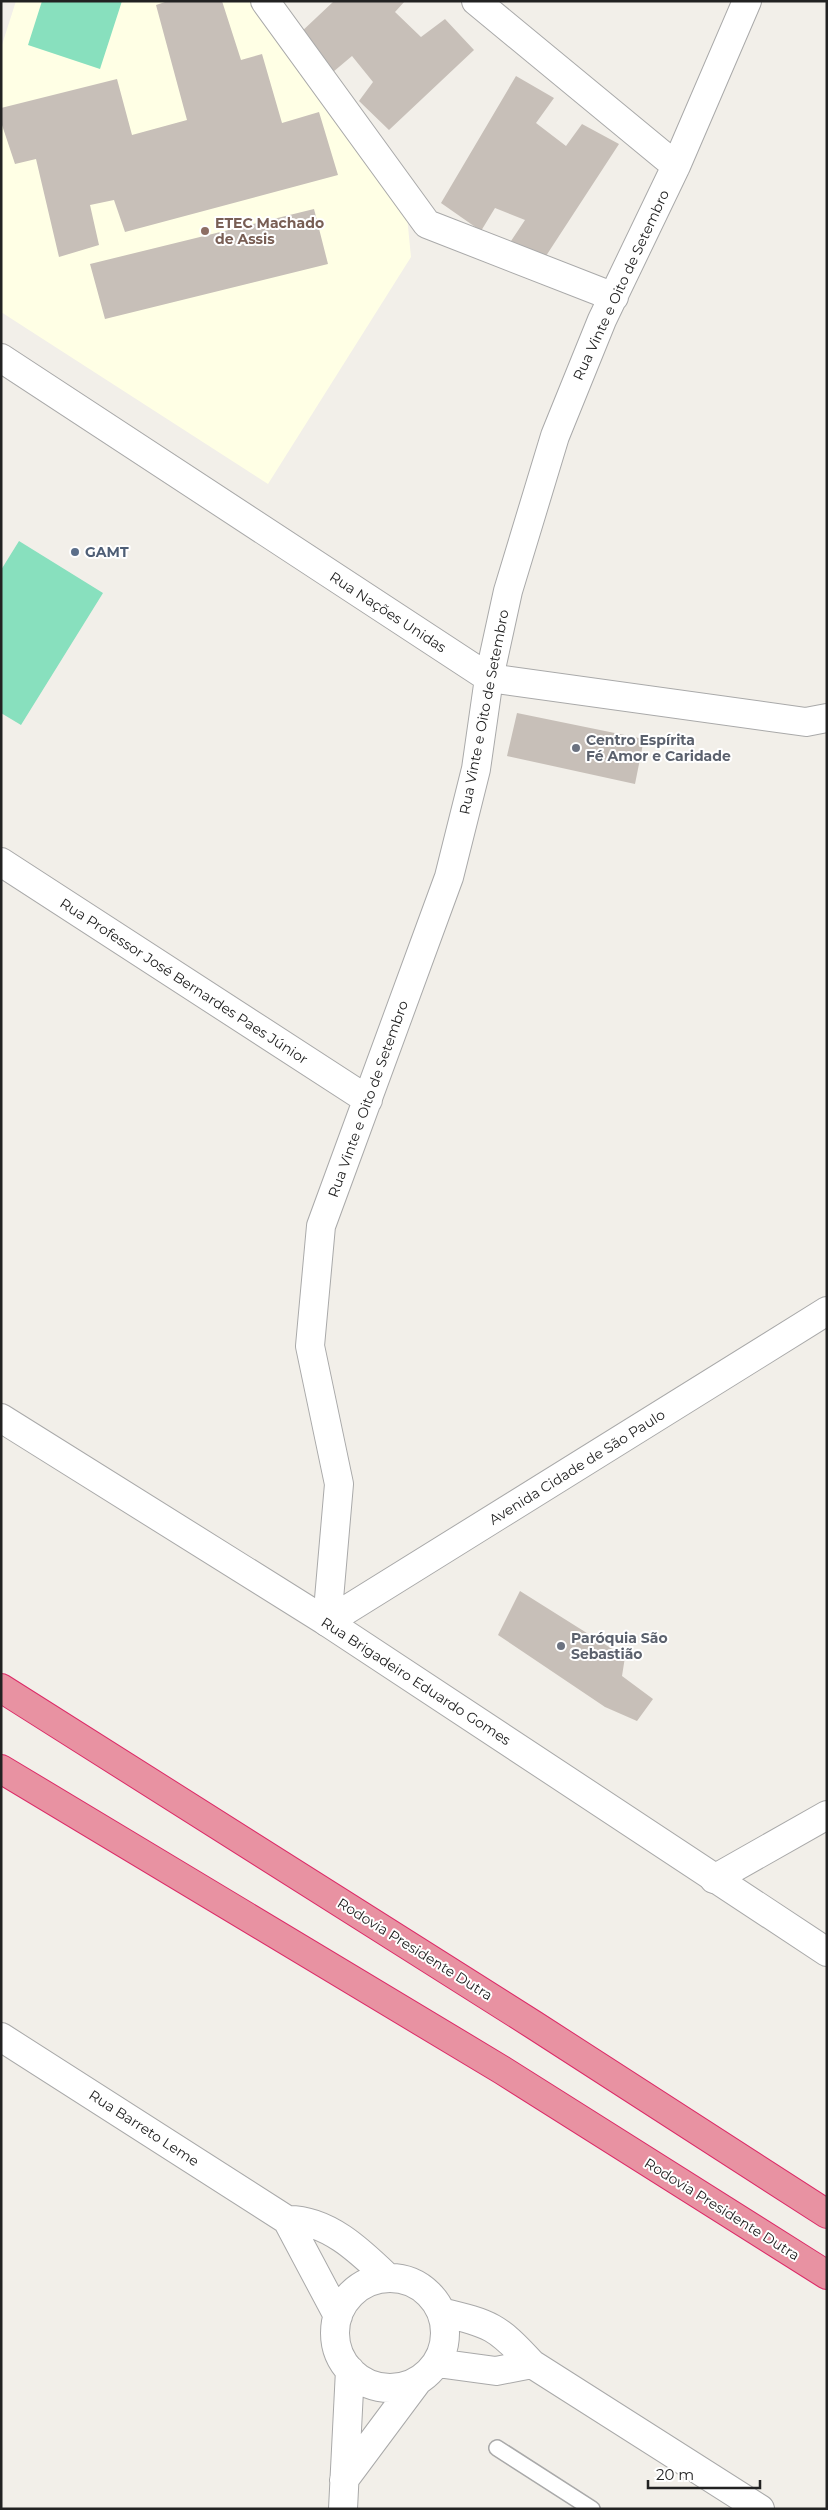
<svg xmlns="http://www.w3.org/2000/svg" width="828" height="2510" font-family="Montserrat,sans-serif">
<rect width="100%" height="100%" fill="#f2efe9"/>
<path fill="#ffffe5" d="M16,1h233l157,205 5,51 -143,227 -267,-172v-264z"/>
<path fill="#88e0be" d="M42,1h80l-22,68 -72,-24z
M19,541l84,52 -82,132 -20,-12v-143z"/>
<path fill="#c7bfb8" d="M168,1h54l19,59 21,-6 20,69 37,-11 19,63 -213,57 -11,-32 -24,5 9,40 -40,12 -23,-98 -21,5 -14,-42v-14l116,-29 15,56 55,-15 -31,-115z
M334,1h71l-10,11 26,25 24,-18 29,31 -85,80 -30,-29 14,-19 -21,-26 -19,16 -34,-38z
M516,76l38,22 -18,25 30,23 16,-22 37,20 -75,115 -33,-18 14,-21 -30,-12 -14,23 -40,-28z
M314,209l14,55 -223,55 -15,-55z
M517,713l127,26 -9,45 -128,-28z
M520,1591l105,66 -3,19 31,23 -16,22 -32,-14 -107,-72z"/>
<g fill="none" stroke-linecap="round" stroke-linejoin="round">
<g stroke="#a9a9a9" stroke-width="18">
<path id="service" d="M497,2448l95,61"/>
</g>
<g stroke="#a9a9a9" stroke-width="30">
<path id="minor" d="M265,1l162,223 187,73
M476,1l200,165
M1,358l488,320 317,44 21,-4
M1,862l367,238
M327,1622l12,-138 -29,-138 11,-120 128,-349 27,-108 13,-91 19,-87 47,-155 47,-116 74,-154 71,-165
M327,1622l500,-311
M714,1879l113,-64"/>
</g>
<g stroke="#a9a9a9" stroke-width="30">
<path id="tertiary" d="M1,1418l326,204 500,330
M1,2037l286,183 51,96
M287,2220c40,-1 73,31 100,57
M335 2333a55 55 0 1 1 110 0a55 55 0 1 1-110 0Z
M441,2312c50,12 56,14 91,52l228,145
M437,2363l59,8 36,-7
M344,2480l73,-98
M343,2509l7,-139"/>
</g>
<g stroke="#dc2a67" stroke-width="30">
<path id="motorway" d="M1,1688l533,337 293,189
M1,1769l501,301 325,205"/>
</g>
<use href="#service" stroke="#fff" stroke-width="15"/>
<use href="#minor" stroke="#fff" stroke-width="28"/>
<use href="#tertiary" stroke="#fff" stroke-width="28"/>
<use href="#motorway" stroke="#e892a2" stroke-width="28"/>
</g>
<circle fill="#8d6e63" stroke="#fff" stroke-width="2" cx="205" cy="231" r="5"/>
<circle fill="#5c6f8a" stroke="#fff" stroke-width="2" cx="75" cy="552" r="5"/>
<g fill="#6b7280" stroke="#fff" stroke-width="2">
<circle cx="576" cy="748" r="5"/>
<circle cx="561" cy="1646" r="5"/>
</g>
<g text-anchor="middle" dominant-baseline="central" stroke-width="4" stroke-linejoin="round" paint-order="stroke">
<g font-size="14" font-weight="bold" fill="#785e54" stroke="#fff" text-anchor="start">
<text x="215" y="223">ETEC Machado<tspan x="215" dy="16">de Assis</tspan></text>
</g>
<g font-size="14" fill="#222" stroke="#fff">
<text transform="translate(621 285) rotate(-65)">Rua Vinte e Oito de Setembro</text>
<text transform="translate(388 612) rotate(33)">Rua Nações Unidas</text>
<text transform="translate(484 712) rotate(-79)">Rua Vinte e Oito de Setembro</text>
<text transform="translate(184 981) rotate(33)">Rua Professor José Bernardes Paes Júnior</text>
<text transform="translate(368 1099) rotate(-70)">Rua Vinte e Oito de Setembro</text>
<text transform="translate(577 1467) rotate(-32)">Avenida Cidade de São Paulo</text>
<text transform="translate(416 1681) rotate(33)">Rua Brigadeiro Eduardo Gomes</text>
<text transform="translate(415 1949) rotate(32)">Rodovia Presidente Dutra</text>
<text transform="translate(144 2128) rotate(33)">Rua Barreto Leme</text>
<text transform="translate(722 2209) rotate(32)">Rodovia Presidente Dutra</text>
</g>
<g font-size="14" font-weight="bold" fill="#4e5e75" stroke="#fff" text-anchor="start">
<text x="85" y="552">GAMT</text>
</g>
<g font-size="14" font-weight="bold" fill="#5b616d" stroke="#fff" text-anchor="start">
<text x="586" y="740">Centro Espírita<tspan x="586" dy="16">Fé Amor e Caridade</tspan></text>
<text x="571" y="1638">Paróquia São<tspan x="571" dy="16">Sebastião</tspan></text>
</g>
</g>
<rect width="828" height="2510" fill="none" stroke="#222222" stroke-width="5"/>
<path d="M648 2480v8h112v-8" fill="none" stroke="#222222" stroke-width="2.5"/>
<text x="656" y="2480" font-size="15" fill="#222222" stroke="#ffffff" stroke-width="4" paint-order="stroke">20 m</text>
</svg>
